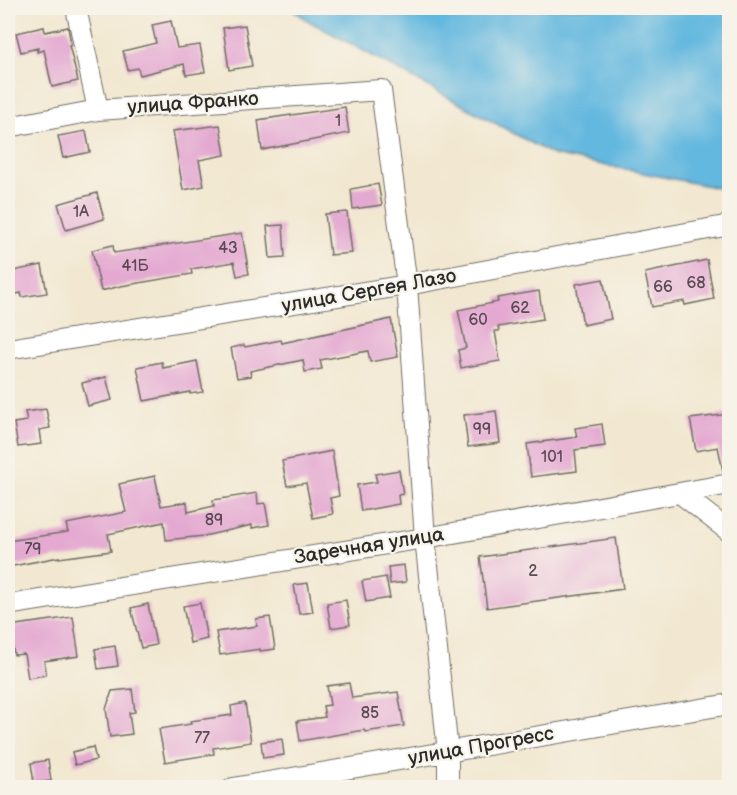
<svg xmlns="http://www.w3.org/2000/svg" width="737" height="795" font-family="'Balsamiq Sans',sans-serif">
<rect width="100%" height="100%" fill="#f7f3e8"/>
<filter id="ink" filterUnits="userSpaceOnUse"><feTurbulence type="fractalNoise" baseFrequency=".0167" numOctaves="2"/><feDisplacementMap in="SourceGraphic" scale="12" xChannelSelector="R" yChannelSelector="G"/><feConvolveMatrix kernelMatrix="1 2 1 2 8 2 1 2 1" color-interpolation-filters="sRGB"/></filter>
<filter id="wash" filterUnits="userSpaceOnUse"><feTurbulence type="fractalNoise" baseFrequency=".008" numOctaves="4" result="noise"/><feDisplacementMap in="SourceGraphic" scale="24" xChannelSelector="R" yChannelSelector="G"/><feGaussianBlur stdDeviation="1.35" result="paint"/><feColorMatrix in="noise" values="0 0 0 0 0 0 0 0 0 0 0 0 0 0 0 0 0 1.4 0 .05"/><feComposite in="paint" operator="in"/></filter>
<g filter="url(#wash)">
<rect width="100%" height="100%" fill="#f2e8d1"/>
<path fill="#63b8df" stroke="#477285" stroke-width="1.5" d="M290,8h439v182l-176,-35 -244,-134z"/>
<g id="blocks">
<path fill="#e4a9d1" d="M171,21l6,27 23,-3 5,27 -19,3 -2,-11 -44,11 -2,-7 -10,2 -5,-19 33,-8 -4,-18z
M245,25l7,41 -23,4 -6,-42z
M44,27l1,5 23,-5 3,17 -2,1 9,36 -26,6 -8,-37 -7,2 1,-4 -17,4 -5,-19z
M345,107l4,26 -87,17 -4,-30z
M220,125l5,30 -26,5 5,26 -21,4 -10,-59z
M86,131l4,21 -27,6 -5,-22z
M378,184l4,21 -29,4 -2,-20z
M97,193l7,26 -38,11 -8,-26z
M347,212l5,41 -22,2 -5,-41z
M283,225l2,32 -15,1 -3,-32z
M242,233l7,41 -12,2 -3,-14 -43,7 1,5 -71,12 -20,5 -9,-41 21,-5 1,8z
M707,260l7,39 -29,6 -1,-4 -32,6 -7,-34z
M42,265l5,28 -25,4 -1,-4 -13,3v-24z
M603,279l8,40 -28,6 -7,-41z
M539,291l4,28 -45,8 1,4h-4l5,30 -39,7 -3,-18 8,-2 -8,-38 40,-8 -1,-4z
M391,319l7,38 -28,5 -2,-11 -48,9 2,9 -17,3 -2,-12 -53,11 1,5 -14,2 -6,-30 13,-3 1,2 36,-7 1,3z
M197,361l6,31 -13,2v-2l-46,9 -7,-34 25,-5 1,6z
M106,377l6,23 -24,6 -6,-23z
M46,409l4,19 -11,2 2,14 -23,3 -4,-24 13,-2 -2,-9z
M496,411l4,32 -32,4 -4,-32z
M729,414v56l-6,1 -5,-24 -22,4 -6,-32z
M602,424l3,22 -30,4 2,21 -46,6 -4,-33 50,-7 -2,-9z
M332,451l7,45 -9,2 3,16 -20,4 -7,-35 -19,3 -5,-25z
M399,470l4,24 -5,1 1,9 -38,7 -4,-26 20,-3 -2,-8z
M155,476l6,30 26,-4 1,10 26,-6 -1,-6 44,-7 1,11 7,-1 4,22 -17,3v-3l-48,11 -38,4 -2,-18 -56,12 3,17 -52,7v-1l-51,10v-26l60,-9 -2,-8 60,-12 -7,-28z
M616,538l7,51 -136,19 -7,-51z
M404,565l2,17 -16,2 -2,-17z
M386,577l4,21 -24,4 -4,-21z
M308,583l5,29 -14,2 -5,-29z
M346,600l4,25 -19,3 -4,-25z
M200,603l7,36 -17,4 -7,-37z
M148,604l8,41 -15,3 -10,-40z
M73,617l6,39 -35,5 2,14 -18,3 -4,-24 -10,1 -5,-29z
M270,617l5,32 -15,2v-2l-40,6 -4,-23 41,-6 -1,-7z
M115,646l3,20 -20,3 -3,-20z
M349,683l3,15 46,-6 6,34 -39,6 -1,-2 -64,11 -3,-20 28,-4 -2,-11 7,-1 -3,-19z
M132,689l3,23 -6,1 3,21 -22,3 -4,-28 6,-18z
M245,703l6,39 -38,6 1,6 -49,8 -6,-33 32,-5 -1,-3 42,-6 -1,-9z
M282,739l2,16 -21,3 -2,-16z
M93,747l3,13 -21,5 -3,-13z
M48,760l3,21 -17,2 -3,-20z"/>
</g>
</g>
<g filter="url(#ink)">
<use href="#blocks" fill-opacity="0" stroke="#716d65" stroke-width="1.5"/>
<g fill="none" stroke-linecap="round" stroke-linejoin="round">
<g stroke="#716d65" stroke-width="22">
<path id="street" d="M76,8l22,102
M8,127l90,-17 283,-20 26,195 18,253 23,214v36
M8,349l399,-64 323,-60
M680,493l50,39
M8,605l417,-67 305,-54
M233,788l497,-84"/>
</g>
<use href="#street" stroke="#fff" stroke-width="20"/>
</g>
</g>
<g text-anchor="middle" dominant-baseline="central" stroke-width="4.5" stroke-linejoin="round" paint-order="stroke">
<g font-size="16" fill="#594a54">
<text x="338" y="121">1</text>
<text x="81" y="212">1А</text>
<text x="228" y="248">43</text>
<text x="135" y="266">41Б</text>
<text x="696" y="283">68</text>
<text x="663" y="287">66</text>
<text x="520" y="308">62</text>
<text x="478" y="320">60</text>
<text x="482" y="429">99</text>
<text x="552" y="457">101</text>
<text x="214" y="520">89</text>
<text x="33" y="549">79</text>
<text x="533" y="571">2</text>
<text x="370" y="713">85</text>
<text x="202" y="738">77</text>
</g>
<g font-size="20" fill="#2b2b2b" stroke="#f7f3e8">
<text transform="translate(193 103) rotate(-4)">улица Франко</text>
<text transform="translate(369 291) rotate(-10)">улица Сергея Лазо</text>
<text transform="translate(369 546) rotate(-9)">Заречная улица</text>
<text transform="translate(481 746) rotate(-10)">улица Прогресс</text>
</g>
</g>
<rect width="737" height="795" fill="none" stroke="#f7f3e8" stroke-width="30"/>
</svg>
